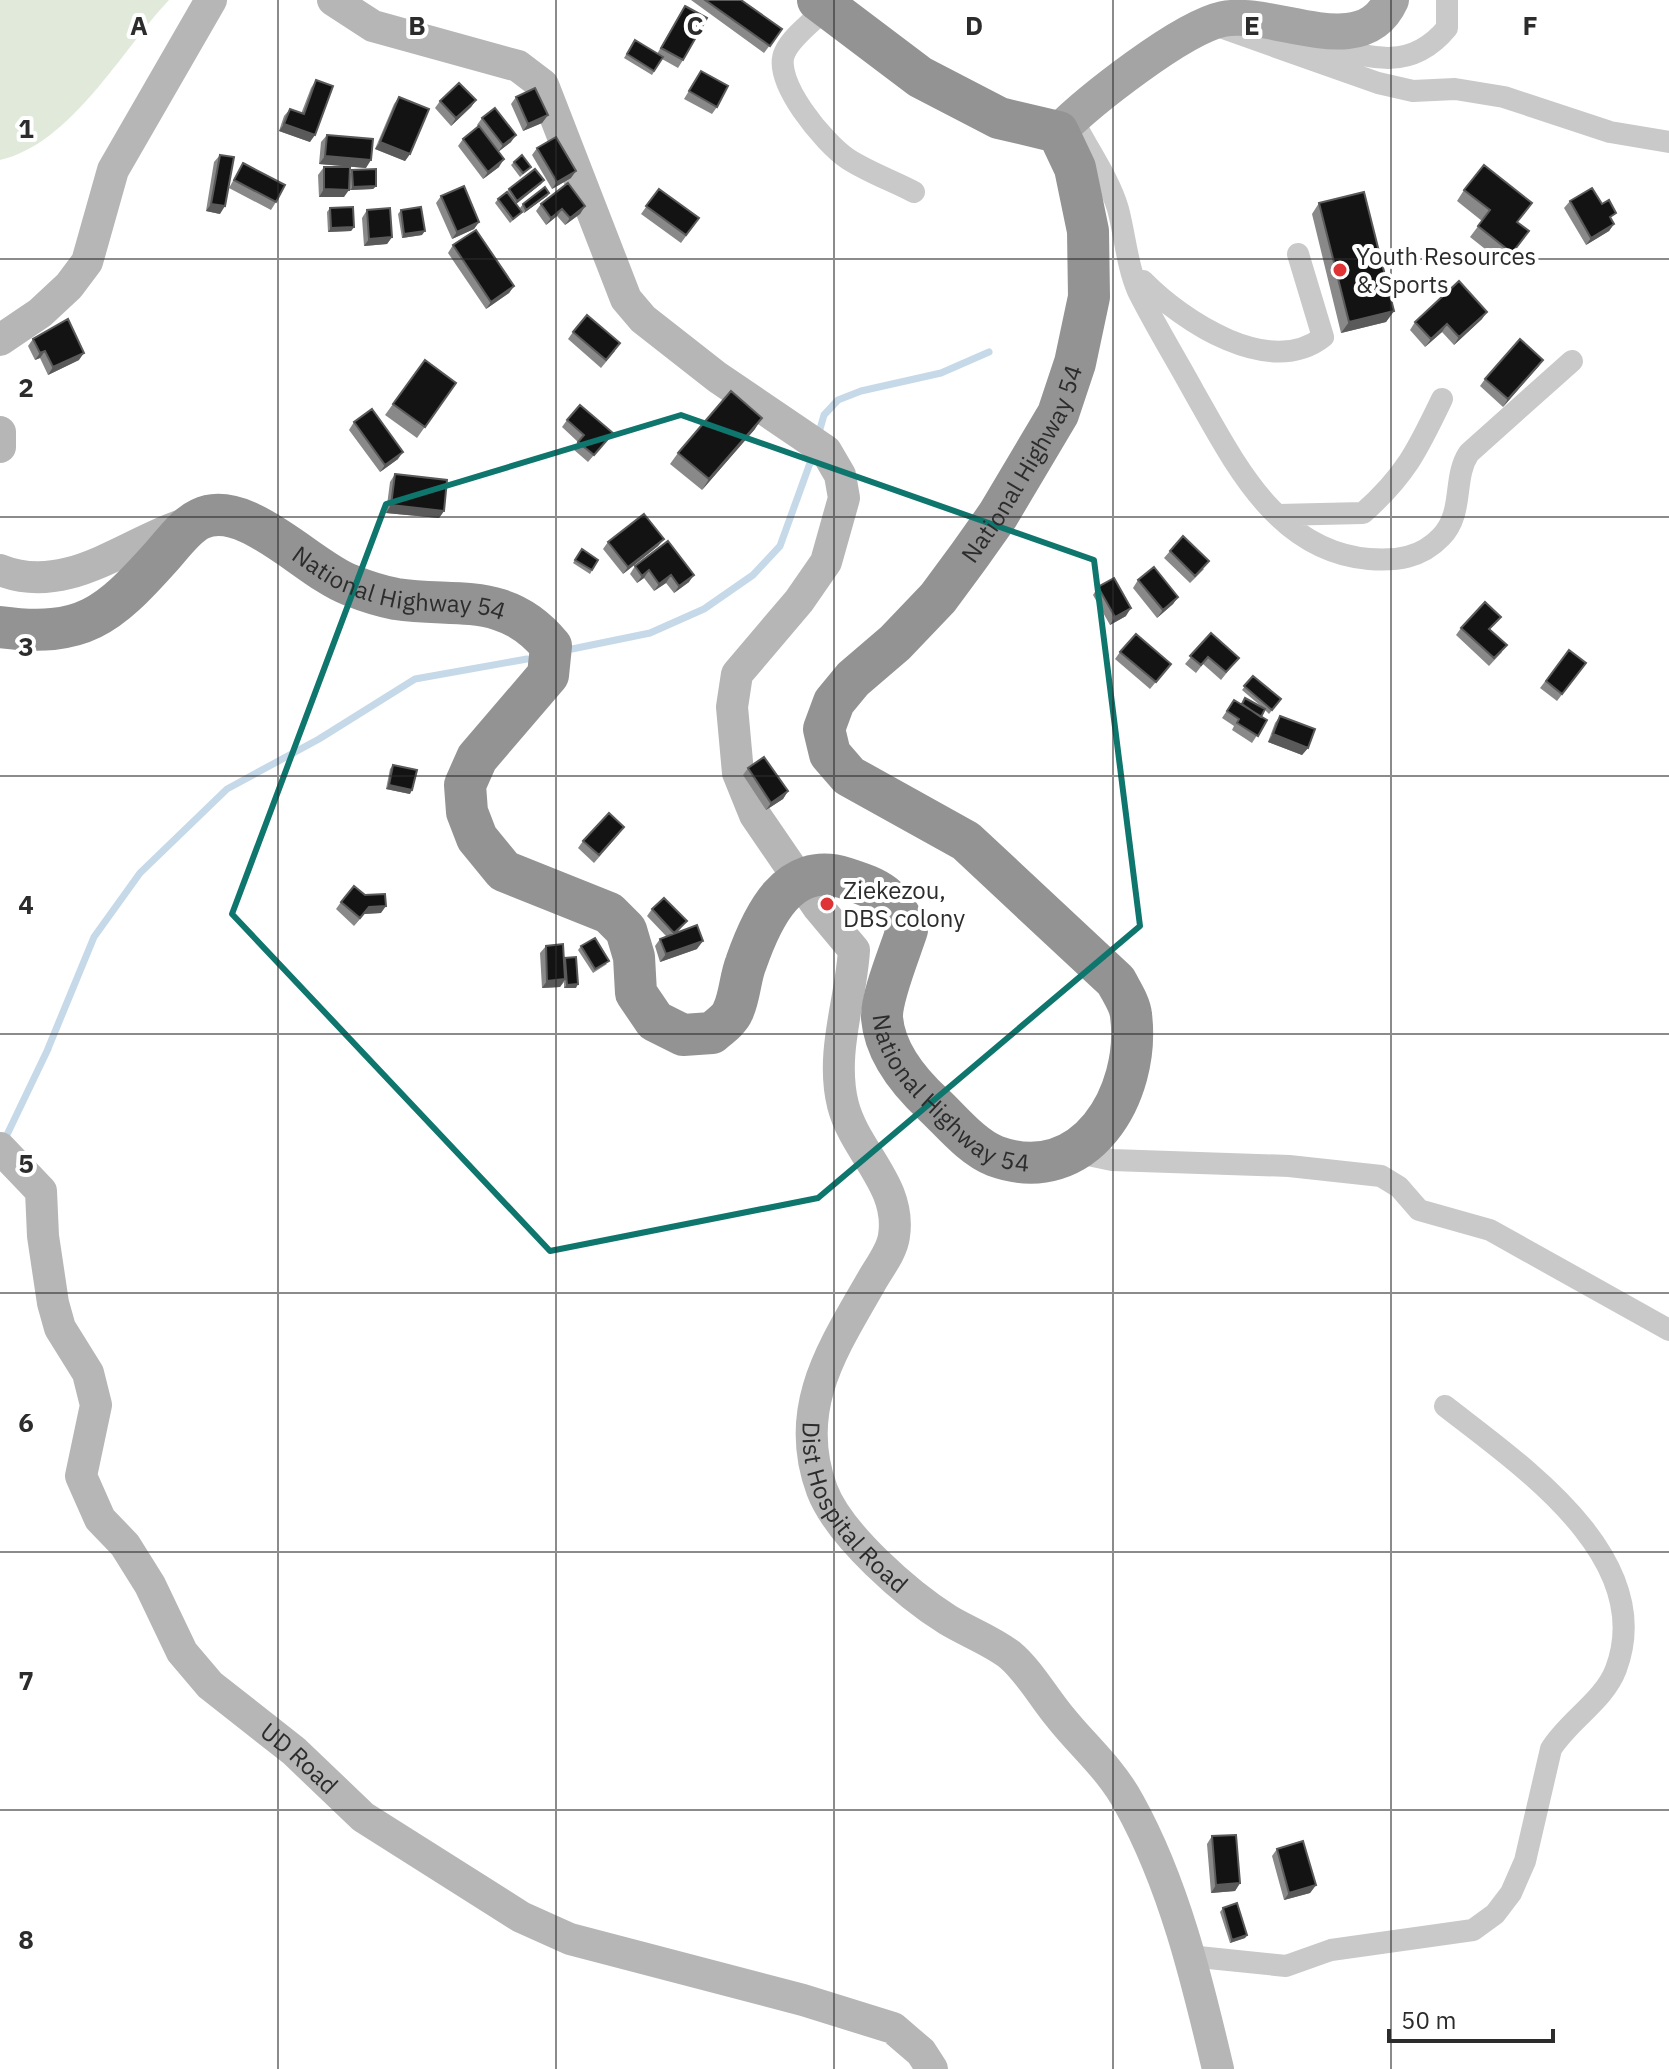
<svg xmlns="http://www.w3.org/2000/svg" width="1669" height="2069" font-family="'IBM Plex Sans',sans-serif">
<rect width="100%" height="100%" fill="#fff"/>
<path fill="#e1eada" d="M0,0h169c-48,51 -98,144 -169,160z"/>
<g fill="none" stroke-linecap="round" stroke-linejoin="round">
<path stroke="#c6d9e9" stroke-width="7" d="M818,436l6,-21 14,-15 23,-9 80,-18 48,-21
M572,649l78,-16 54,-24 49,-34 27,-29 34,-94
M47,1051l47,-114 46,-64 87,-84 92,-50 96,-60 112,-20
M3,1143l45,-94"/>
<path stroke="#c9c9c9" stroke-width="22" d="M827,7c-12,13 -35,29 -42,45 -14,28 40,92 63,107 20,13 45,22 66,33
M1220,27l158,56 35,8 42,-2 49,8 106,35 59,10
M1317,42c50,15 92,32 130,-14v-28
M1080,133c13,24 30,49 38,76 7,26 9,57 20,82 17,34 38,68 56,101 41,72 83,159 175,167 28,2 52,-1 72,-22 24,-25 11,-59 28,-84l103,-92
M1143,281c39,40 127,98 180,56l-25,-83
M1278,515l85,-2c43,-38 55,-64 79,-114
M1074,1152l38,8 177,6 92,10 18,11 20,23 71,20 179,100
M1189,1956l97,10 45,-16 142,-20 22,-16 16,-21 14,-32 26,-112c18,-29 53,-48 65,-80 42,-112 -97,-205 -171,-263"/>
<g stroke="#b6b6b6" stroke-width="32">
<path id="s1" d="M333,0l40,26 145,40 25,19 83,214 17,20 74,58 109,74 14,24 4,23 -18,64 -27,39 -62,73 -5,33 6,66 17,42 63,92 36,43c-3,51 -24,103 -11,155 12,47 59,80 51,131 -2,16 -16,33 -23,46 -39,68 -79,127 -49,208 17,45 86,105 126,130 20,12 44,21 62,35 19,16 34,43 50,62 23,29 51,52 69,86 45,81 68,177 89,266"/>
<path d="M0,340l40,-27 29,-27 18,-24 26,-92 98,-170"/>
<path d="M0,432v15"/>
<path d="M0,570c66,27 126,-27 185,-46"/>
<path id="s2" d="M0,1148l41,43 2,45 10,67 7,25 28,45 8,32 -15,71 19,43 25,26 25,40 32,67 28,33 84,66 69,66 158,100 49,22 233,61 90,28 28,24 11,17"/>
</g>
<path stroke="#a4a4a4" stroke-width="36" d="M1058,132c31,-31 123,-104 165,-113 52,-10 139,45 168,-19"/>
<path stroke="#939393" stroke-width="42" id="s3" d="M0,627c83,11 108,-11 161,-70 11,-12 24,-31 39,-38 45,-22 109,51 150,66 15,6 30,11 46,14 61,9 110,-8 155,47l-3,29 -71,83 -12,27 2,27 10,26 27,33 105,42 17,17 8,27 2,36 19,28 28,14 29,-2c7,-6 18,-14 21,-22 7,-15 7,-33 13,-48 16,-46 42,-103 99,-85 37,12 45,16 62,52 -7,22 -26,67 -25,88 3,35 27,64 52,87 18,17 38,42 61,51 90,33 146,-62 136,-141 -1,-11 -10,-24 -15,-34l-150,-140 -117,-65 -19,-22 -6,-25 10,-27 19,-23 42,-36 43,-45 31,-42 29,-41 60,-101 17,-51 14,-66 -1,-66 -13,-63 -17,-36 -59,-14 -79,-41 -102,-77"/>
</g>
<path fill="#898989" d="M691,0h50l41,29 -18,24z
M685,6l-2,54 -5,8 -16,-9 -10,16 -28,-17 11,-18 22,14z
M701,71l16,36 -5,7 -28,-15z
M316,80l-6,62 -31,-11 5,-15 6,-7 11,5 10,-26z
M399,97l11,57 -5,7 -30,-12 19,-45z
M516,97l32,18 -6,8 -19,8 -12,-27z
M476,100l-5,7 -20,19 -16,-18 5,-7z
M482,118l29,24 -13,10 1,15 -16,12 -25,-33 5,-7 15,-12 -1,-2z
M327,135l39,33 -47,-4 2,-22z
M537,148l34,30 -19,11 -20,-34z
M220,155v59l-14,-3 8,-49z
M514,162l17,5 -11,10 -9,-12z
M243,163l33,39 -5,8 -42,-22z
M324,167l26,7 2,-4 24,16 -3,3 -23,1 -1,-11 -5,18h-25l-1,-22z
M544,180l-3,4 -25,19 6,9 -12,11 -15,-20 3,-4 8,-6 3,-4z
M659,189l40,29 -18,25 -40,-29z
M1464,190l54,33 3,19 -17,22 -34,-27 12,-16 -25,-20z
M549,193l-2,3 -23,17 -4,-5 3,-4z
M441,196l38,26 -5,7 -22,10 -16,-36z
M1570,201l44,23 -5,7 -23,14 -22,-37z
M1319,203l75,108 -8,11 -45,11 -29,-119z
M541,204l44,2 -5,8 -15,11 -8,-9 -11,9 -10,-14z
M330,208l24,19 -3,4 -23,1 -1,-20z
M367,210l25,27 -5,7 -23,2 -2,-28z
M401,210l21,25 -20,3 -4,-24z
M453,245l61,41 -5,7 -23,16 -38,-56z
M1482,319l-28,26 -12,-13 -17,15 -15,-17 5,-8z
M573,332l42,19 -14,17 -33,-29z
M33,339l46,21 -31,15 -8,-17 -5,2 -7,-14z
M425,360l31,23 -39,55 -32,-23z
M1543,360l-40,47 -23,-21 5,-7z
M567,420l46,13 -25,29 -15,-13 5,-7 -16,-15z
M354,422l44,37 -18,13 -31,-42z
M755,429l-53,61 -32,-26 8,-11z
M395,474l49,37 -5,7 -53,-5 4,-31z
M664,539l-6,7 -35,28 -20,-25 5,-7z
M668,541l21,41 -15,11 -8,-10 -12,8 -10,-13 -7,5 -7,-9 5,-8z
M582,549l16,11 -8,14 -17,-11z
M1170,551l34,18 -14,14 -26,-25z
M1138,580l40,17 -5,7 -16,14 -24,-30z
M1098,587l28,29 -16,9 -17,-30z
M1501,617l-11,12 12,23 -13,14 -33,-31 5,-7z
M1211,633l22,32 -12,15 -18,-16 -7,9 -11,-9z
M1569,650l17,13 -29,38 -17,-13z
M1120,652l51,12 -21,25 -35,-30z
M1253,676l28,23 -12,15 -4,-4 -4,7 6,3 -15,23 -20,-13 2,-4 -12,-8 12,-18 7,4 21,3 -20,-17z
M1280,716l28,32 -6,7 -34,-13 7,-19z
M393,765l17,29 -24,-5 4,-20z
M748,768l40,23 -5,8 -17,11 -23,-35z
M619,834l-25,29 -16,-15 5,-7z
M341,902l40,11 -17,1 -10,12 -18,-17z
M652,909l35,12 -9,11 19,17 -37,13 -5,-16 5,-7 6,-3 -19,-20z
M546,946l18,12 12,30h-12v-6l-4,5 -18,1 -2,-35z
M581,946l26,18 -14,9 -15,-23z
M1212,1836l28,47 -5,8 -24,2 -4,-49z
M1277,1849l39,36 -6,8 -26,7 -12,-44z
M1223,1908l24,27 -2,3 -15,5 -10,-31z"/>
<path fill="#5a5a5a" d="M476,100l-5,7 -20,19 5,-8z
M548,115l-6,8 -19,8 5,-7z
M284,124l31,11 -5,7 -31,-11z
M516,135l-5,7 -13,10 5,-7z
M380,142l30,12 -5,7 -30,-12z
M325,156l46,4 -5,8 -47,-4z
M504,159l-5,8 -16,12 5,-7z
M576,171l-5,7 -19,11 5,-7z
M544,180l-3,4 -26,21 2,-4z
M376,186l-3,3 -23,1 3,-3z
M324,189l25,1 -5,7h-25z
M549,193l-2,3 -23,17 2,-3z
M211,204l14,2 -5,8 -14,-3z
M585,206l-5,8 -15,11 5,-7z
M562,209l-5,7 -11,9 5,-7z
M479,222l-5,7 -22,10 5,-7z
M1614,224l-5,7 -23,14 5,-7z
M354,227l-3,4 -23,1 3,-4z
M425,231l-3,4 -20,3 2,-4z
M392,237l-5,7 -23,2 5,-7z
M514,286l-5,7 -23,16 5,-7z
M1394,311l-8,11 -45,11 8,-11z
M1487,312l-5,7 -28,26 5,-8z
M1447,324l-5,8 -17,15 6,-8z
M45,351l-5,7 -5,2 5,-7z
M84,353l-5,7 -31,15 5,-8z
M1543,360l-5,7 -35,40 5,-8z
M762,418l-7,11 -53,61 7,-11z
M403,452l-5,7 -18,13 5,-7z
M391,505l53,6 -5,7 -53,-5z
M664,539l-6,7 -35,28 5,-7z
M649,570l-5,8 -7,5 5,-7z
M671,575l-5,8 -12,8 5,-7z
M694,575l-5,7 -15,11 5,-7z
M1178,597l-5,7 -16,14 6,-8z
M1131,608l-5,8 -16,9 5,-8z
M1273,734l35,14 -6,7 -34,-13z
M389,785l23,5 -2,4 -24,-5z
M788,791l-5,8 -17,11 5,-7z
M386,906l-5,7 -17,1 -10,12 15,-19z
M703,941l-6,8 -37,13 6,-8z
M565,979l-5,8 -18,1 5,-7z
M578,984l-2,4h-12l3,-3z
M1240,1883l-5,8 -24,2 5,-8z
M1316,1885l-6,8 -26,7 5,-7z
M1247,1935l-2,3 -15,5 2,-3z"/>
<path fill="#131313" stroke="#5a5a5a" stroke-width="2" d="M705,0h36l41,29 -12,17z
M685,6l22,12 -24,42 -22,-12z
M635,40l28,17 -9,14 -27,-17z
M701,71l27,15 -11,21 -28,-16z
M316,80l17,6 -18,49 -31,-11 6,-15 14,5z
M459,83l17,17 -20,18 -16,-17z
M535,88l13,27 -20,9 -12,-27z
M399,97l30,12 -19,45 -30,-12z
M495,108l21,27 -13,10 -21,-27z
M479,126l25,33 -16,13 -25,-33z
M327,135l46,4 -2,21 -46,-4z
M556,137l20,34 -19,11 -20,-34z
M220,155l14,2 -9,49 -14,-2z
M522,155l9,12 -8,6 -9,-11z
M243,163l42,22 -9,17 -42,-22z
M1484,165l48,38 -15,19 12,9 -17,22 -34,-27 12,-16 -26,-20z
M324,167h26l-1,23 -25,-1z
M376,169v17l-23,1 -1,-17z
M535,169l9,11 -27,21 -8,-12z
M568,183l17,23 -15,12 -8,-9 -11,9 -10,-14z
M464,186l15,36 -22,10 -16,-36z
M545,187l4,6 -23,17 -3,-6z
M1592,188l10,16 7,-4 7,13 -6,4 4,7 -23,14 -21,-37z
M659,189l40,29 -13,17 -40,-29z
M507,192l15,20 -9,7 -15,-20z
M1364,192l30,119 -45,11 -30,-119z
M353,207l1,20 -23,1 -1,-20z
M421,207l4,24 -21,3 -3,-24z
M390,208l2,29 -23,2 -2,-29z
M476,230l38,56 -23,16 -38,-57z
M1459,281l28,31 -28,25 -12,-13 -16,15 -16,-17z
M587,315l33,28 -14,17 -33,-28z
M68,319l16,34 -31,14 -8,-16 -5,2 -7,-14z
M1520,339l23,21 -35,39 -23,-20z
M425,360l31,23 -31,44 -32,-23z
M731,391l31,27 -53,61 -31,-26z
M580,405l33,28 -19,22 -16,-13 6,-7 -17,-15z
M372,409l31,43 -18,13 -31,-43z
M395,474l52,6 -3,31 -53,-6z
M644,514l20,25 -36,28 -20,-25z
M1183,536l26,25 -14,15 -25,-25z
M668,541l26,34 -15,11 -8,-11 -12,9 -10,-14 -7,6 -7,-10z
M582,549l16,11 -6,10 -17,-10z
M1154,567l24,30 -15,13 -25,-30z
M1114,578l17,30 -16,9 -17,-30z
M1485,602l16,15 -12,12 18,16 -13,13 -33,-30z
M1211,633l28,25 -13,14 -18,-15 -7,8 -11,-9z
M1136,634l35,30 -15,18 -36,-30z
M1569,650l17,13 -24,31 -16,-13z
M1253,676l28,23 -9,11 -28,-24z
M1245,698l20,11 -4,8 -19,-13z
M1234,700l33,20 -9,16 -21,-13 2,-4 -12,-8z
M1280,716l35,13 -7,19 -35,-14z
M764,757l24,34 -17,12 -23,-35z
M393,765l24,5 -5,20 -23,-5z
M609,813l15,14 -25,28 -16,-14z
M354,886l11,9 20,-1 1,12 -17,1 -9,11 -19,-16z
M664,898l23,23 -13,12 -22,-24z
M697,925l6,16 -37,13 -6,-15z
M595,938l14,23 -14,8 -14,-23z
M563,944l2,35 -18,2 -1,-35z
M576,957l2,27 -11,1 -2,-27z
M1236,1835l4,48 -24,2 -4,-49z
M1303,1841l13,44 -27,8 -12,-44z
M1237,1903l10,32 -15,5 -9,-32z"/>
<path fill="none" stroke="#0f766e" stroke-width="6" stroke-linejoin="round" d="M681,415l413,145 46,366 -322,272 -268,53 -318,-337 154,-410z"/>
<path fill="none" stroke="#2c2c2c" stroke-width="2" stroke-opacity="0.55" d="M278,0v2069M556,0v2069M834,0v2069M1113,0v2069M1391,0v2069M0,259h1669M0,517h1669M0,776h1669M0,1034h1669M0,1293h1669M0,1552h1669M0,1810h1669"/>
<g fill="#df3335" stroke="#fff" stroke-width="3">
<circle cx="1340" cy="270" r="8"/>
<circle cx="827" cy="904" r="8"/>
</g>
<g text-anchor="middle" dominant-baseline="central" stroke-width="8" stroke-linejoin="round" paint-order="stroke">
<g font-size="24" fill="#2c2c2c" stroke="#fff" text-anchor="start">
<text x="1356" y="256">Youth Resources<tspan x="1356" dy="28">&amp; Sports</tspan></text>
<text x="843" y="890">Ziekezou,<tspan x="843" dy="28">DBS colony</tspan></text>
</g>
<g font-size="24" fill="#2c2c2c" stroke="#fff">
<text stroke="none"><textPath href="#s3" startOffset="2780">National Highway 54</textPath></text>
<text stroke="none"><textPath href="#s3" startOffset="458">National Highway 54</textPath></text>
<text stroke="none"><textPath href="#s3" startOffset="1700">National Highway 54</textPath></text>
<text stroke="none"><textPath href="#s1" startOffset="1888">Dist Hospital Road</textPath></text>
<text stroke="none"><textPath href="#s2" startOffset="720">UD Road</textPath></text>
</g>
</g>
<g font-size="26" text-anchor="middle" font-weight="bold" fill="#2c2c2c" stroke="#fff" stroke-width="8" stroke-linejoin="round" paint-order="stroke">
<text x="139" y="35">A</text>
<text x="417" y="35">B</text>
<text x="695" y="35">C</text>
<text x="974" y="35">D</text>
<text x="1252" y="35">E</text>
<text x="1530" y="35">F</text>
<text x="26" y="138">1</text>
<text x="26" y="397">2</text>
<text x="26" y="656">3</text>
<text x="26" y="914">4</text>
<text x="26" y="1173">5</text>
<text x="26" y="1432">6</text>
<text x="26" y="1690">7</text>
<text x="26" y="1949">8</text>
</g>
<path d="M1389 2029v12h164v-12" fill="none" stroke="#2c2c2c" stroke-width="4"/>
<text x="1401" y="2029" font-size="24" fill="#2c2c2c" stroke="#ffffff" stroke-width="6" paint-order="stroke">50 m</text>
</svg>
